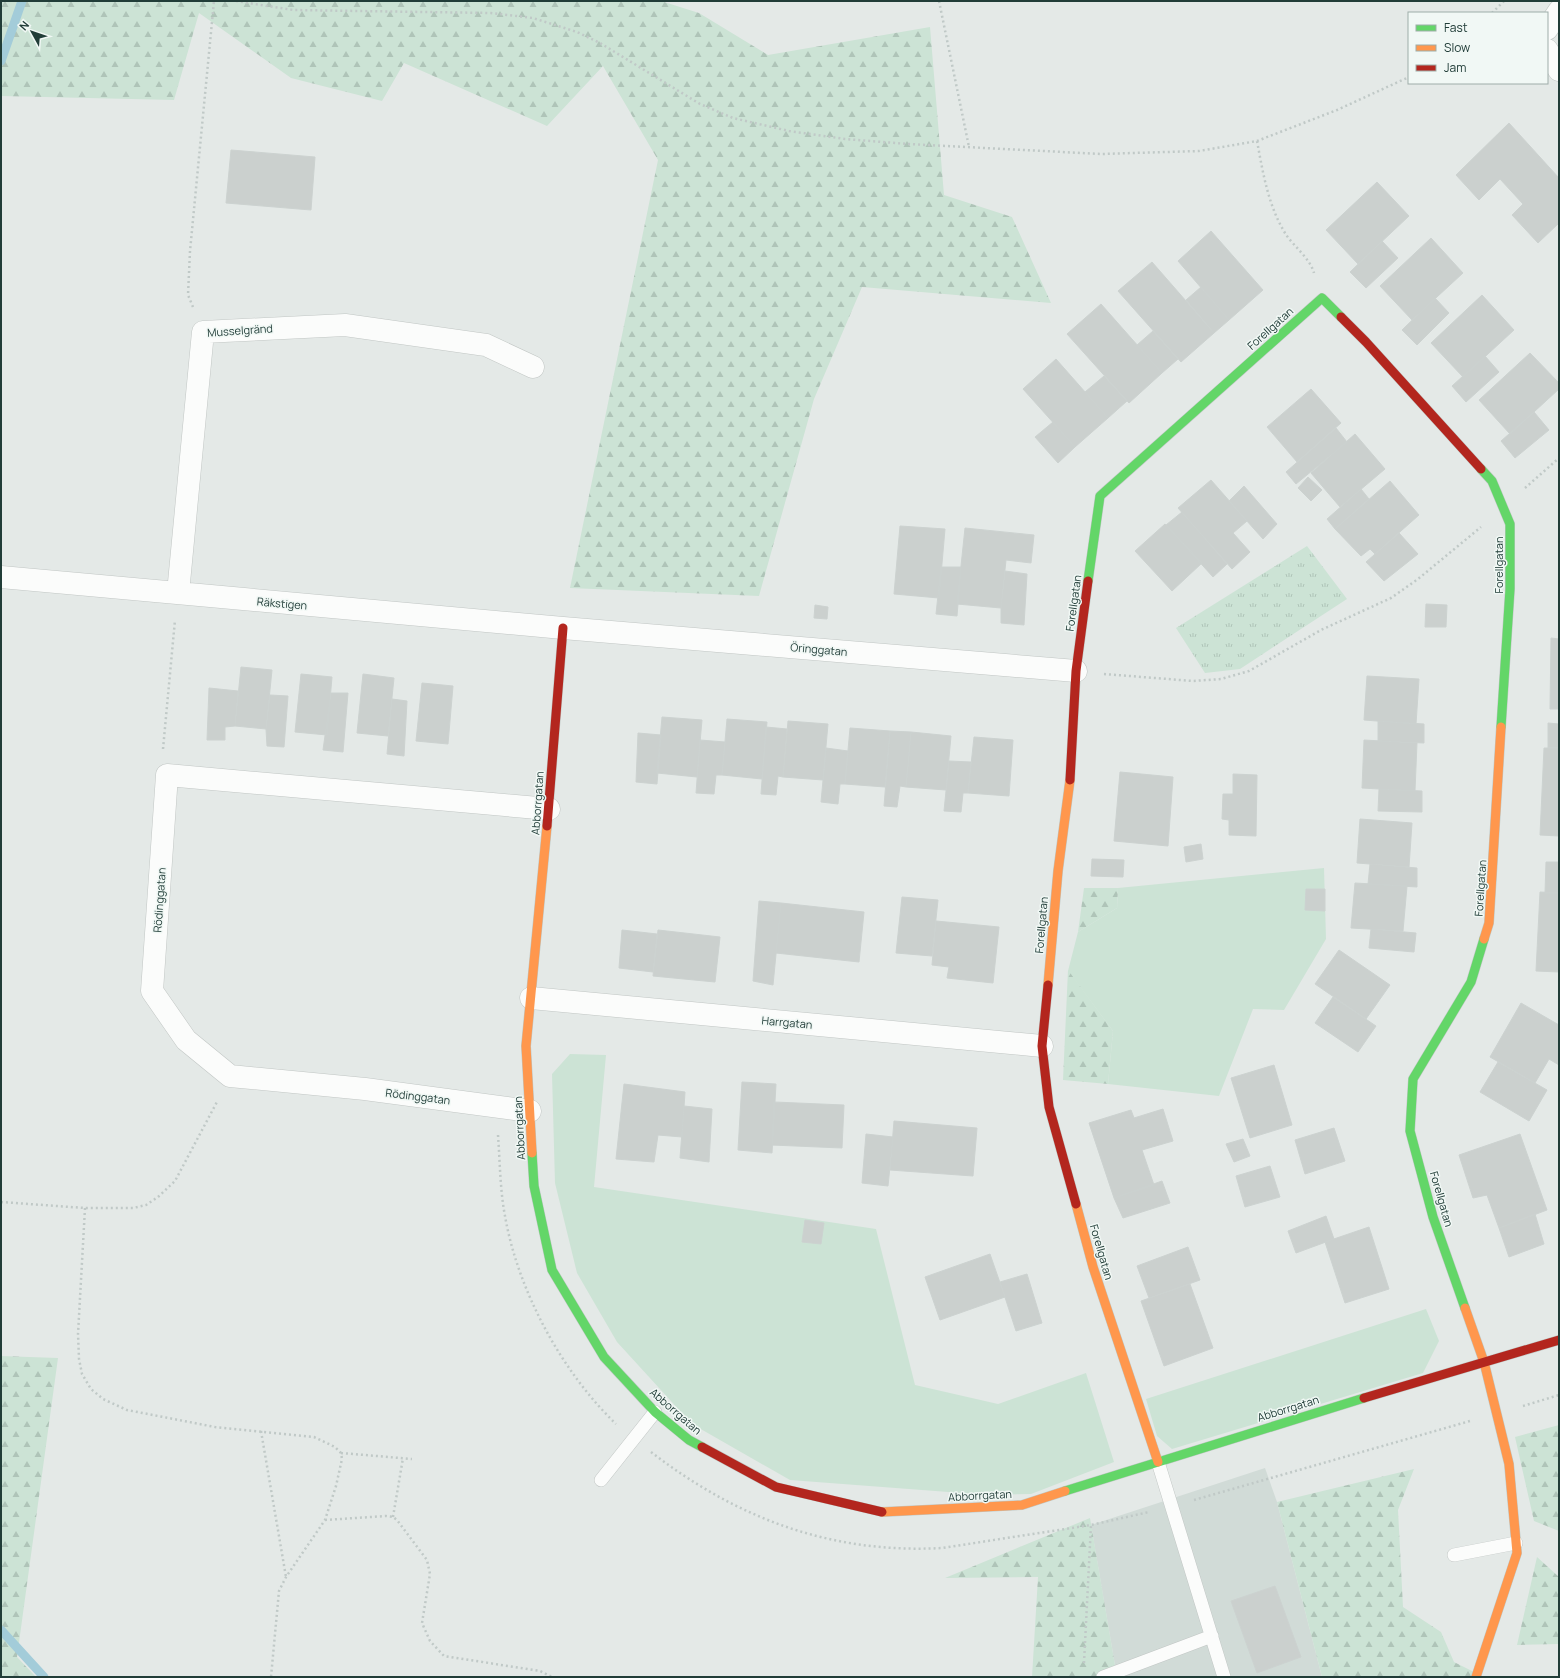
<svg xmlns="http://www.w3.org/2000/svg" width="1560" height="1678" font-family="Manrope,sans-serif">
<defs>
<pattern id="forest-firs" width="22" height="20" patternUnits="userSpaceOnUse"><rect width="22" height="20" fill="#cce3d5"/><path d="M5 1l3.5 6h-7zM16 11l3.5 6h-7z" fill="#afc4b8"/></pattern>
<pattern id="park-tufts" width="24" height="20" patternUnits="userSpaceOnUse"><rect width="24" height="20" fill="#cce3d5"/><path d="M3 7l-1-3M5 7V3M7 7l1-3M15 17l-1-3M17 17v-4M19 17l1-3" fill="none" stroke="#afc4b8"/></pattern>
</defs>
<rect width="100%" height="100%" fill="#e4e9e7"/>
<path fill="#d1dbd7" d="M1265,1468l12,34 45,175h-205l-26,-152z"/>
<path fill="#cce3d5" d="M1324,868l2,71 -42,71 -31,-1 -34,87 -111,-12 5,-53 -45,-60 10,-39 39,-24 1,-20z
M570,1054l36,1 -12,132 282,42 39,156 83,19 88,-31 28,89 -83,32 -43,1 -198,-15 -98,-56 -75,-82 -40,-69 -22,-90 -3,-109z
M1426,1309l13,32 -16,32 -251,76 -15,-13 -11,-37z"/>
<path fill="url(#forest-firs)" d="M1,1h660l38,12 69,42 162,-28 14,168 68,22 39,86 -189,-16 -48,112 -55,197 -189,-8 88,-428 -55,-94 -56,60 -143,-63 -22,38 -91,-23 -92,-65 -25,87 -173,-4z
M1084,888h34l-1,20 -39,24z
M1068,970l45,61 -5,53 -45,-4z
M1,1356l57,2 -41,299 19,20h-35z
M1559,1425v106l-25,-10 -19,-84z
M1414,1469l-16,41 5,97 38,25 13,30 30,15h-162l-45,-175z
M1090,1518l27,159h-85l6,-100 -93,1z
M1537,1557l22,20v67l-42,1z"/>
<path fill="url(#park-tufts)" d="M1307,546l40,53 -107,70 -35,4 -29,-45z"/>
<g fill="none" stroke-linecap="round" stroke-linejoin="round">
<path stroke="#a3ccd9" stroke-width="9" d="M1,61l21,-60
M1,1630l43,47"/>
</g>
<path fill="#cbd0ce" stroke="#ccd2d0" d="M1509,123l50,55v45l-21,20 -26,-28 11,-11 -23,-25 -21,21 -23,-25z
M231,150l84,7 -4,53 -85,-7z
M1377,182l32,34 -51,48 -32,-34z
M1211,231l52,59 -34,30 -51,-59z
M1431,238l32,35 -51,47 -32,-34z
M1382,241l16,17 -32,30 -16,-16z
M1152,262l62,71 -33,29 -63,-71z
M1201,287l28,33 -15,13 -28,-33z
M1482,295l32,35 -51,47 -32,-34z
M1435,298l14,15 -32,32 -15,-15z
M1101,304l61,69 -33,30 -62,-69z
M1153,331l25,28 -16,14 -25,-28z
M1530,353l29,30v6l-49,45 -31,-34z
M1485,356l14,16 -33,30 -14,-16z
M1056,359l52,59 -33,29 -52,-58z
M1104,376l23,25 -19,17 -23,-26z
M1311,389l30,34 -44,39 -30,-35z
M1534,412l15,18 -34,28 -14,-17z
M1053,422l22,25 -17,16 -23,-26z
M1336,428l11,14 -51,42 -10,-12z
M1355,434l30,35 -45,38 -29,-34z
M1308,477l14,13 -11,11 -13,-13z
M1211,480l36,41 -14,12 17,19 -18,17 -54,-61z
M1390,481l29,34 -44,39 -5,-5 -9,7 -26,-27z
M1244,486l33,38 -14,15 -34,-38z
M1361,489l8,10 -34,30 -8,-10z
M1182,512l45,52 -14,13 -47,-52z
M1165,524l37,39 -30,28 -37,-40z
M900,526l45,3 -6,69 -45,-4z
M965,528l69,7 -3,28 -25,-3 -5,48 -44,-4z
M1399,533l19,21 -34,27 -18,-19z
M941,567h20l-4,49 -21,-2z
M1005,571l22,3 -3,51 -23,-2v-15z
M1426,604l21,1 -1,22h-21z
M815,605l13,2 -1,12 -13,-1z
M1551,638l8,1v70h-9z
M241,667l31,3 -6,59 -31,-3z
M301,674l31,3 -5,58 -32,-3z
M363,674l31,4 -6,58 -31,-3z
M1367,676l52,3 -3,45 -52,-4z
M422,683l31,3 -5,58 -32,-3z
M209,688l29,3 -3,35 -10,1v13h-18z
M331,693h17l-5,59 -20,-2z
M270,695l18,1 -4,51 -17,-1 -1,-17z
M392,699l15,2 -3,55 -17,-2z
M662,717l40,3 -5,57 -40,-4z
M727,719l40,3 -5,57 -40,-4z
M788,721l40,3 -5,56 -40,-3z
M1378,721l46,3v19l-46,-2z
M1548,723l11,1v24h-11z
M766,727l21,2 -4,48 -5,-1 -2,19 -15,-1z
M850,728l40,3 -5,56 -40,-3z
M890,731l21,1 -5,55 -6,-1 -3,21 -13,-1z
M911,732l40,4 -5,54 -40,-3z
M638,733l23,2 -4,49 -21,-2z
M974,737l39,3 -4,56 -41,-3z
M700,740l25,2 -3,33h-6l-2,19 -18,-1z
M1364,740l53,3 -2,48 -53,-3z
M826,748l22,3 -3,33h-5l-2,20 -17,-2z
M1544,748h15v88l-19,-1z
M949,761l22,1 -3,31h-5l-2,19 -17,-1z
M1120,772l53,5 -5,69 -54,-5z
M1233,774l24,1 -1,61 -27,-1v-15l-7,-1 1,-25h10z
M1379,789l43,2v21l-44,-1z
M1360,819l52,4 -3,44 -52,-4z
M1201,844l2,15 -17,3 -2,-15z
M1092,859l32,1 -1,17 -32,-1z
M1546,862h13v31h-14z
M1370,864l47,4v19l-49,-3z
M1355,883l52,3 -4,45 -52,-3z
M1306,889h19v22l-20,-1z
M1540,892l19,1v79l-23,-1z
M902,897l36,3 -6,56 -36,-3z
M759,901l22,2 -8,82 -20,-4z
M781,903l83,9 -5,50 -83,-9z
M936,921l63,6 -6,56 -46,-5 2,-11 -17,-2z
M1371,929l45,4 -2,19 -45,-4z
M622,930l35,4 -4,38 -34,-4z
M658,930l62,7 -5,45 -62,-6z
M1339,950l51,35 -24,34 -51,-35z
M1333,997l43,29 -18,26 -43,-29z
M1521,1003l38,22v40l-10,-6 -14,24 -45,-26z
M1498,1062l49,28 -18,31 -49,-29z
M1274,1065l18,60 -42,13 -19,-60z
M742,1082l34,2 -4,69 -34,-3z
M624,1084l61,8 -3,45 -24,-2 -4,27 -38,-3z
M774,1102l70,3 -2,43 -70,-3z
M684,1106l28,3 -3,53 -29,-4z
M1163,1109l10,32 -31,9 12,35 -40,13 -25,-75 42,-13 3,8z
M894,1121l83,7 -4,48 -83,-6z
M1334,1128l11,33 -40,13 -10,-34z
M866,1134l27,3 -5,49 -26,-3z
M1520,1134l27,76 -48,18 -12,-33 -14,3 -14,-43z
M1243,1139l7,17 -16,6 -8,-18z
M1270,1166l10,31 -35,10 -9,-31z
M1162,1181l8,22 -47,15 -9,-20z
M1535,1214l9,30 -35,13 -10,-29z
M1326,1216l8,23 -38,14 -8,-22z
M805,1220l19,3 -3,21 -19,-2z
M1369,1227l20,62 -44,14 -20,-61z
M1188,1247l12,33 -51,18 -12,-32z
M990,1254l15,43 -65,23 -15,-43z
M1027,1274l15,49 -26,8 -16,-49z
M1190,1284l23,64 -49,18 -23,-65z
M1275,1586l26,71 -44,16 -26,-72z"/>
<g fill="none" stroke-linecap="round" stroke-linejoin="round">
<g stroke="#c1c6c4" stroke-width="14">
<path id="lane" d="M1158,1462l66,215
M601,1480l54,-68
M1454,1555l62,-12
M1103,1677l109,-41"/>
</g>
<g stroke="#c1c6c4" stroke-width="23">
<path id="street" d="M1547,29l12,-18
M1547,50l12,20
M1,577l562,51 513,43
M178,593l25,-261 142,-7 141,20 47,22
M531,998l511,48
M530,1111l-165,-22 -135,-13 -44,-36 -34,-49 15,-216 382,34"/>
</g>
<g stroke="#bfc7c4" stroke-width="10">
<path id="fast" d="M1481,469l11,12 18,43v65l-9,138
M1088,581l12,-85 222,-198 19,19
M532,1153l2,33 18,84 52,87 51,55 34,28 13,7
M1465,1308l-32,-91 -23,-86 3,-52 58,-97 13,-43
M1065,1491l299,-93"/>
</g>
<g stroke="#bfc7c4" stroke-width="10">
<path id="slow" d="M1484,939l5,-16 12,-196
M1048,985l10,-114 12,-91
M532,1153l-6,-107 21,-220
M1076,1204l17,63 65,195
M1465,1308l19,54 25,102 8,89 -41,124
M882,1512l140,-7 43,-14"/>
</g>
<g stroke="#bfc7c4" stroke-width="10">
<path id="jam" d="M1341,317l25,25 115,127
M1070,780l6,-109 12,-90
M547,826l16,-198
M1048,985l-6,61 7,61 27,97
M1364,1398l195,-58
M702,1447l74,40 106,25"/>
</g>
<path stroke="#c0c9c7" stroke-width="2.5" stroke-dasharray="2 3" stroke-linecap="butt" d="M236,1l57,9 198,3 42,5 44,14 23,11 100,61 33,14 56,13 56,8 63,5 193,10 98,-3 58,-10 80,-31 72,-33
M939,1l30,146
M1492,13l12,-12
M1257,141c6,32 11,64 28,92 8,13 25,25 29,40
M193,307l-5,-12 2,-44 24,-250
M1525,488l34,-30
M1104,674l89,7 28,-2 28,-8 72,-41 70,-32 27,-19 63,-52
M163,749l12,-129
M498,1135c2,27 2,55 7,81 13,75 57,156 111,208
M1,1202l84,6h48l13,-3 12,-8 17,-16 43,-81
M85,1208l-7,126 1,25 3,15 9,15 12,10 24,11 88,17 99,10 21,10 6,6 1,6 -6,27 -11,34 -39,57 -7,14 -8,86
M1523,1406l36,-11
M261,1431l25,146
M651,1452c87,67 181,102 291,96l149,-23 58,-13
M341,1453l71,6
M1194,1500l276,-79
M393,1517l10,-59
M325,1520l61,-4 7,1 4,3 30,40 3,14 -8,49 8,18 14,15 96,15 12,6
M1084,1663l7,-138"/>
<use href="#lane" stroke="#fbfcfb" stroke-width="13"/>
<use href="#street" stroke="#fbfcfb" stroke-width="22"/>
<use href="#fast" stroke="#63d668" stroke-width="9"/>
<use href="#slow" stroke="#ff974d" stroke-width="9"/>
<use href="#jam" stroke="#b3261e" stroke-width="9"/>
</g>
<g text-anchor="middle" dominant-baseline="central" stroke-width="3" stroke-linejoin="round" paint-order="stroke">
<g font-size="11" fill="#213d38" stroke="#f1f8f5">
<text transform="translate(1270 328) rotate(-42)">Forellgatan</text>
<text transform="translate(240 330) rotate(-4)">Musselgränd</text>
<text transform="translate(1498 565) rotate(-90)">Forellgatan</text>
<text transform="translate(282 603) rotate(5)">Räkstigen</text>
<text transform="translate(1073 603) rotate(-82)">Forellgatan</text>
<text transform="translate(819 649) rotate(5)">Öringgatan</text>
<text transform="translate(537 803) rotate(-86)">Abborrgatan</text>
<text transform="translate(1480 888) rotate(-86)">Forellgatan</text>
<text transform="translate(159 900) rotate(-86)">Rödinggatan</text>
<text transform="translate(1041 925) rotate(-85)">Forellgatan</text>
<text transform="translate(787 1022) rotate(5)">Harrgatan</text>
<text transform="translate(418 1096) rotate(7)">Rödinggatan</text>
<text transform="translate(519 1128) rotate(-93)">Abborrgatan</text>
<text transform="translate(1442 1199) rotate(74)">Forellgatan</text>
<text transform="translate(1102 1252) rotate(74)">Forellgatan</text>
<text transform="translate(1288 1408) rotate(-17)">Abborrgatan</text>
<text transform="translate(676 1411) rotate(41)">Abborrgatan</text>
<text transform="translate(980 1495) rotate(-3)">Abborrgatan</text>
</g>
</g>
<rect width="1560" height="1678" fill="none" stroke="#213d38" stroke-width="4"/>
<rect x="1408" y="12" width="140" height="72" fill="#f1f8f5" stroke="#9eada9"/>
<rect x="1416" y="25" width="20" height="6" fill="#63d668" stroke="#9eada9"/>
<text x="1444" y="32" font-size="12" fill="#213d38">Fast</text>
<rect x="1416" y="45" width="20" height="6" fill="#ff974d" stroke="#9eada9"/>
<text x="1444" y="52" font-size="12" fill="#213d38">Slow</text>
<rect x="1416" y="65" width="20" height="6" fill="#b3261e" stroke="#9eada9"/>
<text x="1444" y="72" font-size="12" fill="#213d38">Jam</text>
<g transform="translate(32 32) rotate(310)" stroke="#f1f8f5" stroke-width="3" paint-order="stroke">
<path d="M0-3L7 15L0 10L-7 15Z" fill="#213d38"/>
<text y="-6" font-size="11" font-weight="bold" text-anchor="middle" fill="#213d38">N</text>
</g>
</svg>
